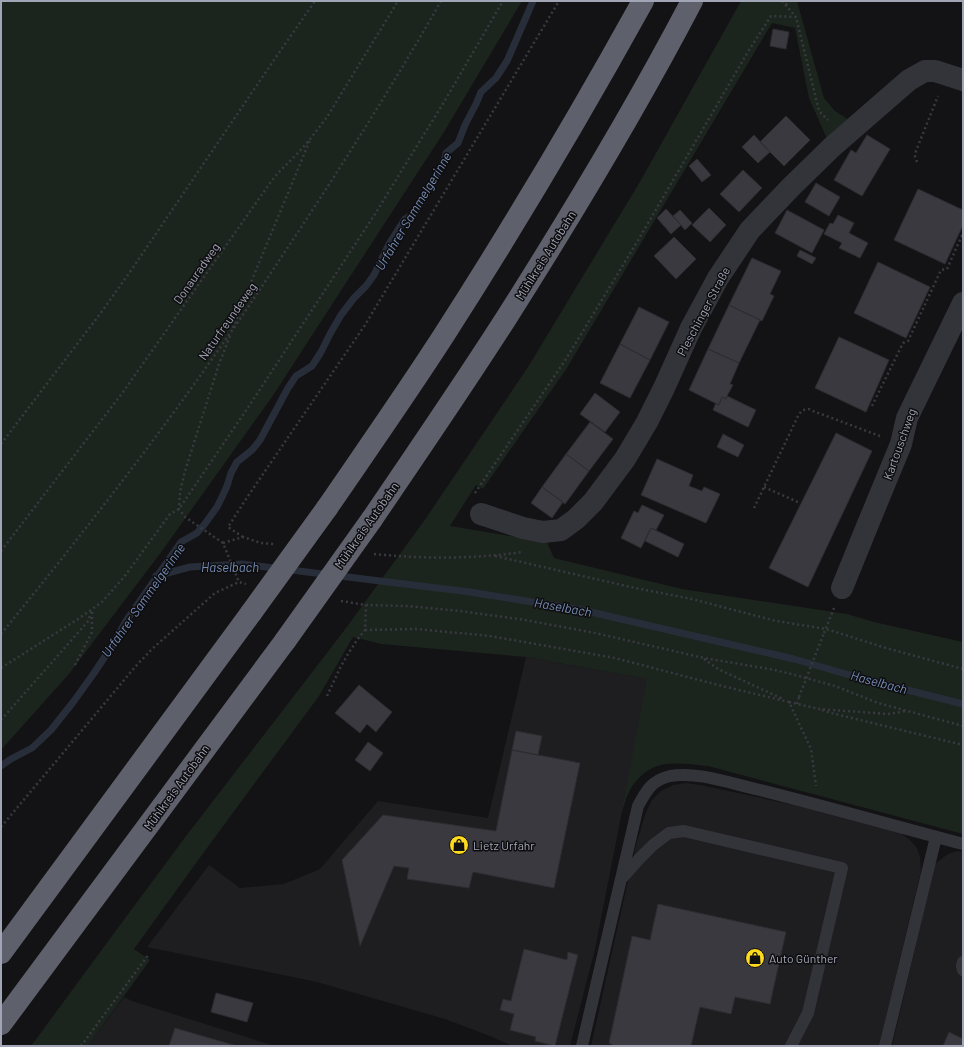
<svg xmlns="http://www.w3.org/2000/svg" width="964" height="1047" font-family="Barlow,sans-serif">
<rect width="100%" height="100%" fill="#131214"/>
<path fill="#1e1e21" d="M526,657l122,22 -53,270 -25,97h-57l-23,-10 -45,-17 -128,-37 -170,-35 62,-82 31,23 44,-4 36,-15 58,-68 110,17z
M686,783l14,2 113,24 87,24 9,6 8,9 3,9 1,14 -42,175h-288l45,-201 10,-33 6,-12 9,-9 12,-6z
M957,851l6,1v194h-71l43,-182 13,-10z
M124,997l8,4 143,45h-187z"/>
<path fill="#1c241e" d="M1,1h521l-78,131 -170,262 -112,157 -93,123 -68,76z
M741,1h56l27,97 11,13 16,10 -24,18 -18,-41 -14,-70 -23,-5 -205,345 -84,121 -7,-4 -26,41 97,16 7,16 128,31 165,25 27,8 89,20v192l-255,-68c-33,-3 -58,-9 -78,24 -4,8 -6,16 -9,24l26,-135 -121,-22 -145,-13 -28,-7 -34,59 -120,163 -65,90 16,11 -62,86h-57l75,-102 80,-108 157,-204 81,-111 104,-154 113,-187z"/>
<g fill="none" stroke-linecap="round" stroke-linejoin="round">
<path stroke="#272e39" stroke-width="7" d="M156,576l34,-9 52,-3 228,28 112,18 212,49 66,19 103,26
M1,766l10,-7 21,-11 19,-18 23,-29 20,-28 18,-27 14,-25 55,-79 16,-9 7,-8 13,-18 5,-10 5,-11 4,-13 6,-11 15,-12 8,-10 28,-52 8,-12 16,-10 9,-14 9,-18 11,-19 13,-17 12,-12 8,-11 15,-31 16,-25 10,-6 22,-38 8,-17 1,-5 12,-10 7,-18 11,-21 5,-12 15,-14 11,-17 26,-60"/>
</g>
<path fill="#3a393f" stroke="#2d2c30" d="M773,29l16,3 -3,17 -16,-3z
M786,116l24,24 -26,26 -24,-24z
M754,135l16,17 -12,11 -16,-16z
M867,135l23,14 -28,47 -28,-16 17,-30 5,3z
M697,159l14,16 -9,7 -13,-16z
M743,170l19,18 -23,24 -19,-18z
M816,183l24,14 -11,19 -24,-14z
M918,189l45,21v15l-18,39 -51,-24z
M709,208l17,17 -16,17 -18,-17z
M666,209l15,16 -10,9 -14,-16z
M680,210l12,13 -7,7 -12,-14z
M787,210l37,20 -12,23 -37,-20z
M838,215l16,8 -5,10 19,10 -8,15 -21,-10 3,-5 -18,-9 6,-11 3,1z
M674,237l22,22 -20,20 -22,-23z
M800,250l16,8 -4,6 -15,-8z
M752,258l29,13 -11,23 4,2 -12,25 -33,-16z
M878,262l52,25 -24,51 -52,-25z
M729,305l31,15 -21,43 -31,-14z
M639,307l30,15 -19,38 -30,-16z
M839,337l50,23 -23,52 -51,-24z
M620,344l30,16 -20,38 -30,-15z
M708,349l31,14 -9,21 3,1 -6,11 -1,3 -4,-2 -3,8 -30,-15z
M595,393l25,19 -15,20 -25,-18z
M727,396l29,14 -8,17 -35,-17 3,-7 3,2 3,-8 4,2z
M590,422l23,17 -24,32 -23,-17z
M836,433l36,18 -64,136 -39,-19z
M723,434l21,11 -6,12 -21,-10z
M566,454l23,17 -24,33 -23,-17z
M657,459l36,16 -4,11 13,5 2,-4 16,7 -14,29 -65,-28z
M542,487l21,15 -11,16 -21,-15z
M642,505l22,10 -8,15 -5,-2 -10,20 -20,-10 13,-27 4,2z
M651,528l33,16 -6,13 -33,-16z
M359,685l33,27 -16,20 -9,-8 -7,9 -25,-20z
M516,731l26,5 -4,19 -26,-5z
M368,742l15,11 -13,18 -15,-11z
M512,750l68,13 -26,125 -81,-16 -4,16 -62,-9 2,-11 -15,-2 -34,80 -18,-86 41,-45 113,16z
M658,904l128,28 -16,72 -35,-7 -4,17 -31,-7 -9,39h-77l-5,-3 23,-107 18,4z
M524,949l43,11 1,-8 10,3 -23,91 -20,-5 1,-4 -26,-7 4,-16 -14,-4 3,-11 8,2z
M216,993l37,10 -6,19 -36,-10z
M175,1028l62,18h-68z
M949,1032l14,7v7h-20z"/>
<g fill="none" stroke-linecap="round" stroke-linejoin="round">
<path stroke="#393a41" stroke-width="2.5" stroke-dasharray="2 3" stroke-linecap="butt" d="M782,1l14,16
M786,5l2,-4
M917,162l-2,-5 1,-6 22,-55
M233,328l16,-41 61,-147
M230,336l-11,28 -34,107 -5,21 -1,17 6,8 38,26 16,39
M872,406l31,-63 5,-2 33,-71 6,-1 16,-36
M1,444l102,-134 29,-41 142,-209 41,-59
M764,487l36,16
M475,493l91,-134 71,-117 112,-192 22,-34 25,1 23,94 9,9
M754,508l45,-94 4,-4 6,-1 4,2 67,25
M243,537l-15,-10 20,-31 117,-171 194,-324
M223,543l20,-6 18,6 13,1
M1,551l122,-159 147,-209 7,-9 21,-21 13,-15 16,-21 71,-116
M374,554c51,5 99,5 149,-2
M495,556l140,32 57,11 84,22 50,8 60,19 77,21
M341,601l25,4 41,1 53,5 65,9 70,13 109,25 71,12 20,5 40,11 43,17 85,23
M365,630l51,-1 74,7 125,22 103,27 71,17 22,47 5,37
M824,633l10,-25
M1,634c80,-98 158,-198 230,-302 23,-33 45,-67 67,-100 50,-76 98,-152 143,-231
M704,659l14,10 65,30
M75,665l17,-33v-20
M1,668l77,-49 24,-17 22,-25 46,-63 9,-5 70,-103 126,-192 69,-112 59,-101
M327,696l13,-28 8,-14 9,-14 8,-10 1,-25
M789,702l30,7 69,5 13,-2 4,-1
M797,704l2,-7
M822,710l9,3 132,32
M1,720l82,-93 5,-6 4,-11
M1,827l134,-160 17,-18 63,-56 24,-11 7,2
M81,1046l68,-92"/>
<path stroke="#33333a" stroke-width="12" d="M623,877l17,-19 13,-13 16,-12 15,-2 158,37 -34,145 -17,33
M963,962l-1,4 1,4
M582,1046l56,-240c8,-15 14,-26 32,-30 28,-5 62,8 90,14 68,17 135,36 203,54
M885,1046l51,-209"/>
<path stroke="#33333a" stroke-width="22" d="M481,514l42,14 20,4 18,-2 15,-11 17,-17 32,-43 22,-37 17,-34 27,-60 27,-50 32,-48 41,-43 41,-40 77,-67 16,-9h10l28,9
M842,588l26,-64 33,-80 6,-26 56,-115"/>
<path stroke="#5e606b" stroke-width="22" d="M327,508c39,-57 79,-114 117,-173 70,-109 136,-220 199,-334
M372,519c45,-66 90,-132 133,-199 66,-104 130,-210 187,-319
M1,953l250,-340
M1,1024l284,-383"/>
<path stroke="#393a41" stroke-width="2.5" stroke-dasharray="2 3" stroke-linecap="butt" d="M799,697l25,-64"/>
<path stroke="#5e606b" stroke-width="22" d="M251,613l76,-105
M285,641l87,-122"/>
</g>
<defs>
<g id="shop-disc" transform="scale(1)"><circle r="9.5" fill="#ffdb1f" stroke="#0e0d0f"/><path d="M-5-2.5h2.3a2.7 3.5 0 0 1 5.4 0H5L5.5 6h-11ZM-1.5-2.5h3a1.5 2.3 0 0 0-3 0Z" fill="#111"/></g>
</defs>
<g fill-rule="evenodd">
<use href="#shop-disc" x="459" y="845"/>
<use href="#shop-disc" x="755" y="958"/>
</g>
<g text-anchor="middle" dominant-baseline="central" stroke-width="3" stroke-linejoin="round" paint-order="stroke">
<g font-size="12" fill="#a2a5b6" stroke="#0e0d0f">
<text transform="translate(545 255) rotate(-58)">Mühlkreis Autobahn</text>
<text transform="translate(196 273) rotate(-55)">Donauradweg</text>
<text transform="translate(703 311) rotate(-62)">Pleschinger Straße</text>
<text transform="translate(227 321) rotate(-55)">Naturfreundeweg</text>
<text transform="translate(899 444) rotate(-70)">Kartouschweg</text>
<text transform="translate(366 525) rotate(-55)">Mühlkreis Autobahn</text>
<text transform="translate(176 787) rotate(-54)">Mühlkreis Autobahn</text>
</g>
<g font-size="12" fill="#a2a5b6" stroke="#0e0d0f" text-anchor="start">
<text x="473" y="845">Lietz Urfahr</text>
<text x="769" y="958">Auto Günther</text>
</g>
<g font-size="13" font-style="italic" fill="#758cb5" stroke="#0e0d0f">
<text transform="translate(413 211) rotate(-59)">Urfahrer Sammelgerinne</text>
<text x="230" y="567">Haselbach</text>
<text transform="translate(143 600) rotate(-55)">Urfahrer Sammelgerinne</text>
<text transform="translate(563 607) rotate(10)">Haselbach</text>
<text transform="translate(879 682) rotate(15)">Haselbach</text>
</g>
</g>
<rect width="964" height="1047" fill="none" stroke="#a2a5b6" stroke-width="4"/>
</svg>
